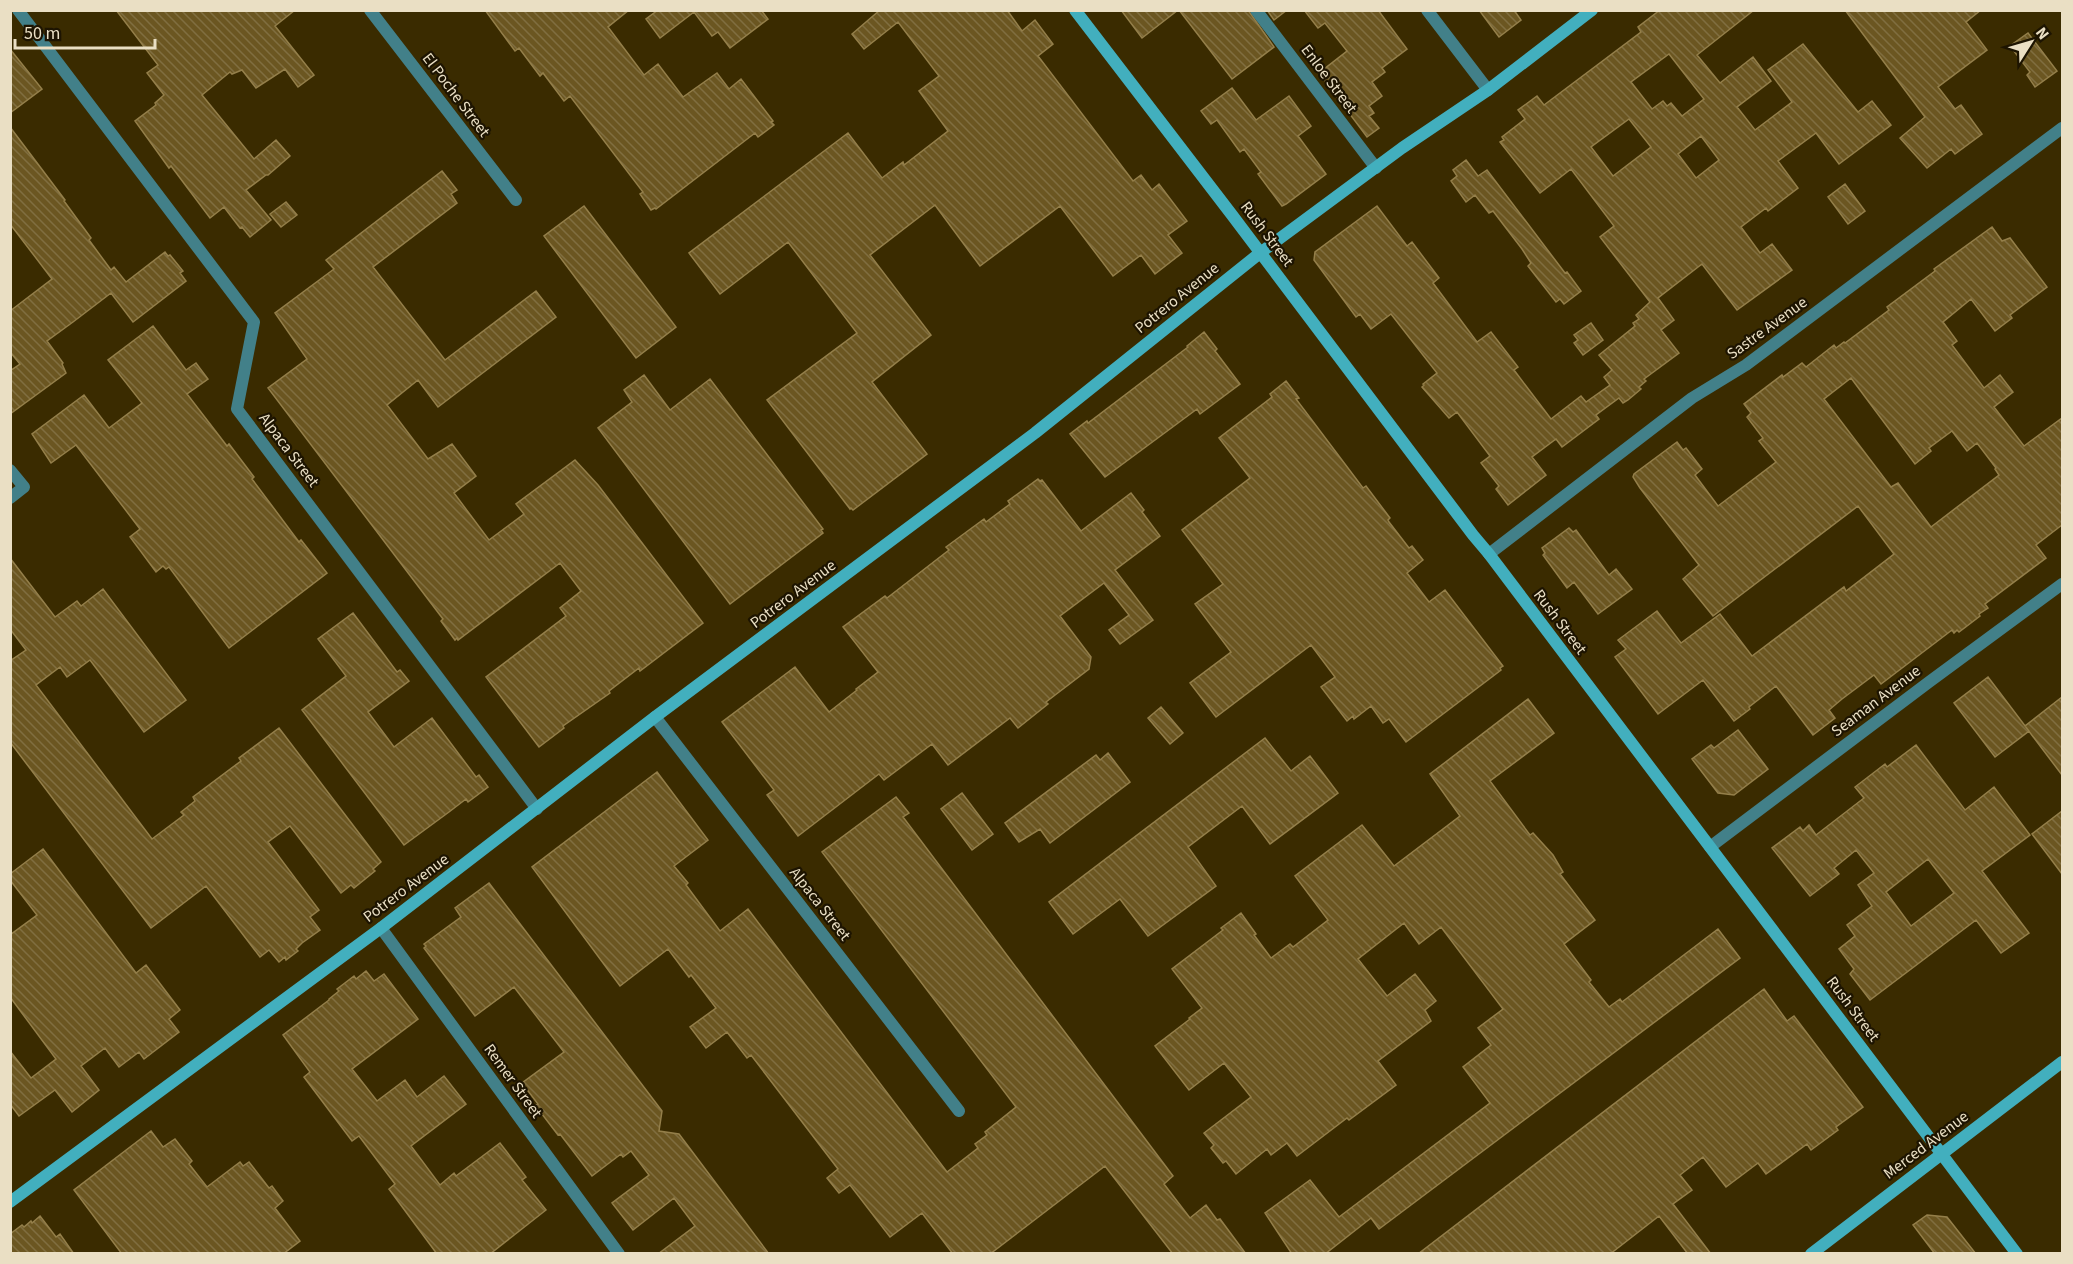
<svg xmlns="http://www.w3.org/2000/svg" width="2073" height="1264" font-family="'Source Sans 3',sans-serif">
<defs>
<pattern id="building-back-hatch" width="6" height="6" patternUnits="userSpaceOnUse" patternTransform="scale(1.5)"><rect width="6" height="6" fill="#6b5621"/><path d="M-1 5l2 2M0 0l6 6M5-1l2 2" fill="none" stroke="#806e40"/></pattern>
</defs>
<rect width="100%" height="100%" fill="#3a2b00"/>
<path fill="url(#building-back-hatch)" stroke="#947f4a" stroke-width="1.5" fill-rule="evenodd" d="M116,10h179l-20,16 39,49 -16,12 -13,-18 -29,19 -14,-18 -10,4 -2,-2 -28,23 52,64 22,-19 14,16 -22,19h-2l-20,15 25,30 -21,17 -8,-10 -2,1 -16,-21 -14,11 -39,-52 -2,2 -34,-47 21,-16 -1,-2 9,-8 -17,-22 11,-8z
M485,10h144l-21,17 36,48 14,-11 25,33 34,-24 12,16 12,-10 32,42 -2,1 3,3 -16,12 -3,-4 -99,76 -1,-1 -4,2 -11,-16 3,-2 -73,-96 -6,5 -21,-28 -3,3 -21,-28 -4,3z
M658,10h103l7,9 -38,29 -12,-16 -6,4 -18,-24 -34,26 -14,-19z
M880,10h127l15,21 13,-11 18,24 -15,12 95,125 8,-6 11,15 7,-6 28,37 -19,14 14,18 -27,21 -14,-19 -28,21 -53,-70 -80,60 -45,-61 -65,50 61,80 -59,47 55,72 -74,56 -2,-2 -1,1 -83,-109 90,-67 -69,-91 -68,52 -31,-41 159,-120 34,45 21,-16 1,3 44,-34 -29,-40 20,-15 -41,-54 -34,27 -12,-15z
M1121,10h57l-36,28z
M1179,10h69l26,37 -42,32z
M1267,10h20l-13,10z
M1304,10h74l29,39 -25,19 3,4 -13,10 10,14 -13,10 5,7 -5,3 10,12 -12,9 -48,-64 28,-22 -22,-28 -7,5z
M1479,10h35l7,10 -22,17z
M1660,10h94l-57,45 23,28 33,-26 18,24 -34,26 18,23 37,-28 -24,-32 35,-26 55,68 14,-11 19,24 -52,39 -23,-31 -38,28 20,27 -30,23 -2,-3 -25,19 19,26 12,-9 20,26 -55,40 -35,-46 -44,34 16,22 -13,10 18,23 -35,26 2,2 -7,6 2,2 -13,11 -5,3 -4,-5 -23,17 3,4 -37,28 -6,-8 -24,18 14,18 -38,30 -12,-16 3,-3 -18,-23 9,-7 -33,-44 -8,6 -27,-31 2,-2 -1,-1 14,-11 -46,-59 -20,15 -11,-15 -4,3 -42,-57 1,-8 62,-46 30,40 5,-4 27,36 -6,5 44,59 14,-10 27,35 -4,3 37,49 30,-23 5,6 24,-17 -6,-8 8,-7 -13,-15 36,-29 -2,-3 6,-4 -3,-4 14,-13 -50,-65 14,-11 -43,-57 -31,24 -40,-51 4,-2 -2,-3 23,-18 -7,-9 19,-14 7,9 97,-73 -3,-5zM1669,54l35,45 -22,17 -11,-13 -4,3 -4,-5 -11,8 -21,-27zM1629,119l22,28 -38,29 -22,-29zM1701,136l18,24 -23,18 -18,-24z
M1845,10h136l-15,12 21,28 -49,37 17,22 6,-4 21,29 -27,20 -4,-5 -24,19 -27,-30 25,-21z
M2028,33l29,38 -22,16 -8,-12 3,-3 -20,-26z
M10,49l32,40 -32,24z
M1232,88l24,32 33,-24 22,30 -13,10 28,38 -40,30 -4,2 -24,-32 3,-2 -17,-23 -4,3 -23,-32 -6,4 -10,-13z
M10,127l55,73 -1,1 27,37 -2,2 22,30 3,-3 12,15 39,-30 3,4 2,-1 13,16 -3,2 6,8 -53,41 -22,-29 -38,29 -26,19 16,22 -1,1 4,9 -56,41v-43l10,-7 -10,-12v-41l42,-32 -42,-55z
M1466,160l12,16 9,-6 78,103 2,-1 14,19 -17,13 -4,-5 -4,3 -28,-36 3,-3 -9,-14 -29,-38 -4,2 -14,-18 -9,7 -15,-21 6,-5 -4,-6z
M442,171l15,19 -6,4 6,9 -84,64 72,93 91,-69 20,26 -118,90 -20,-27 -31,25 41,54 24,-15 24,32 -22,17 35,47 35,-26 -8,-10 59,-44 23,25 105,138 -63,48 -1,-3 -30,23 1,2 -47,33 1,2 -25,19 -53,-70 80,-61 -6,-8 21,-17 -21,-28 -102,77 -1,-2 -2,2 -14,-19 2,-2 -175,-231 39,-29 -32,-46 59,-44 -8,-9z
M1845,184l20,27 -17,13 -20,-27z
M286,202l11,13 -16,12 -11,-13z
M584,206l92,121 -40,31 -92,-122z
M1992,227l10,14 8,-3 37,49 -37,28 2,3 -17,13 -24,-32 -28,23 14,19 -5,4 32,43 16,-13 13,17 -19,15 30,39 38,-28v107l-26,20 10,13 -61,46 3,4 -9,6 1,2 -21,16 -2,-2 -3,3 -2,-3 -71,54 -7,-9 -32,24 -13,11 6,8 -22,17 -37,-49 -27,21 1,2 -16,12 -31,-41 -45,34 -43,-57 11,-8 -8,-9 39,-29 24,32 39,-29 32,42 92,-69 2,4 48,-37 -36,-48 -145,110 -30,-37 16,-14 -59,-77 -7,-11 1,-3 43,-32 6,8 3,-2 16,21 -7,6 23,31 58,-44 -17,-21 4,-3 -16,-21 4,-4 -7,-9 38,-29 1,2 19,-14 4,4 28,-22 2,3 8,-6 1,1 44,-33 -2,-3 48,-36 -1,-2zM1851,378l64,86 16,-13 -2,-3 23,-17 15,20 10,-8 19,25 -1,1 4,6 -68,52 -33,-44 -7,4 -67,-88z
M1591,323l12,17 -20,15 -9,-12 4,-3 -4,-5z
M153,326l33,44 10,-7 12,16 -21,15 40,52 2,-2 25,33 -2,2 47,63 2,-2 26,33 -98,75 -60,-81 -3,2 -3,-3 -7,6 -26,-35 10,-8 -64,-84 -25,18 -19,-29 52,-39 25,33 33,-25 -34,-43z
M1204,332l13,17 -2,2 25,33 -40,30 -3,-5 -92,68 -35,-43 17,-13 1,2 100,-76 -1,-1z
M644,375l26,35 40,-31 113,150 -2,1 2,3 -93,71 -132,-176 34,-26 -8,-12z
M1286,381l13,17 -3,1 67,89 3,-2 24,32 -2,2 1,2 20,26 3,-2 11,14 -16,13 22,29 16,-12 58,76 -3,2 1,2 -95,72 -17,-23 -6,4 -12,-17 -17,13 -1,-3 -6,5 -26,-34 14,-10 -24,-32 -95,72 -26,-34 41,-31 -36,-48 28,-20 -41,-54 68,-52 -31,-40 53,-41 -2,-3z
M1038,479l2,2 2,-1 39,51 50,-38 13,17 -2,2 18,24 -45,34 38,50 -33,24 -11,-14 20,-15 -25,-32 -44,33 31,41 -2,12 -43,33 2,2 -30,24 -8,-10 -62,47 -16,-21 -48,36 -5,-6 -81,62 -31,-41 7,-5 -52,-68 73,-55 34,45 28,-22 -1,-1 22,-17 -35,-45 42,-31 2,2 62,-48 -3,-3 38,-28 2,3 24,-18 -2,-3z
M1569,528l4,4 3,-2 33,45 7,-6 16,20 -34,25 -24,-32 -7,6 -24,-33 2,-2 -3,-5z
M10,558l45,59 22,-16 4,5 22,-17 83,111 -42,32 -54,-72 -23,17 -7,-10 -24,18 116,154 32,-24 -3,-3 14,-11 -2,-4 48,-36 -2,-3 40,-30 102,134 -8,7 2,2 -21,17 -3,-3 -10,8 -51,-67 -22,16 51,68 -9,7 10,13 -18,13 -6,6 2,2 -12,9 -1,-3 -6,5 -10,-12 -9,7 -54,-71 -55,42 -141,-186v-81l16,-11 -16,-21z
M353,613l44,59 3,-2 9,11 -41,31 26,35 38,-29 44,59 3,-2 9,12 -20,15 -2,-3 -17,13 -45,33 -102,-135 44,-34 -28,-37z
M1988,677l41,54 -34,26 -41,-54z
M2062,697v78l-37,-49z
M1528,699l26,34 -64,48 40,54 3,-2 20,22 10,17 -3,2 35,46 -31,24 27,36 -2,2 20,25 11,-8 2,3 96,-73 22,29 -361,271 -8,-11 -46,36h-33l-27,-41 45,-33 29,37 151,-114 -27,-36 28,-22 -13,-17 25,-19 -62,-82 -22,17 -15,-21 -46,36 29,37 28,-22 21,27 -11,9 6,11 -53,40 18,24 -47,35 -2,-2 -50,38 -10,-13 -16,12 -4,-6 -31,25 -10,-13 -3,2 -12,-15 3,-3 -10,-12 47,-36 -27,-34 -35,27 -34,-44 35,-27 -1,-1 13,-10 -30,-39 51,-39 -2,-2 20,-15 15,21 -2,1 17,23 19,-14 3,3 35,-27 -33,-44 67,-51 32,41 66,-50 -30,-42z
M1161,707l22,26 -13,11 -22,-26z
M1738,730l30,39 -34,26 -16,-2 -26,-34 19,-14 3,3z
M1265,738l26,33 19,-15 28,37 -68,51 -28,-38 -54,41 28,39 -68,50 -28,-37 -47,35 -24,-32z
M1916,745l49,65 29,-23 36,48 -48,36 47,62 -28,20 -25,-33 -106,80 -20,-26 4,-5 -15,-20 16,-13 -8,-11 25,-19 -14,-21 16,-12 -18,-23 -22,18 5,6 -29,22 -38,-48 28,-21 3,4 6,-6 7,10 48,-37 -9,-11 30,-23 2,3zM1928,859l26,34 -43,33 -25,-34z
M1108,753l22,29 -80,61 -10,-14 -21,13 -14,-19 91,-68 4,5z
M657,772l51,68 -34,26 14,17 -2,2 34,46 28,-22 199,263 31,-24 -3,-4 12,-9 -2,-3 31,-25 -194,-255 74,-55 13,16 -6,4 270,359 -9,8 26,34 16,-13 11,15 3,-1 26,35h-73l-68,-88 -115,88h-37l-31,-41 -32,24 -40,-52 -11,8 -12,-15 11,-9 -87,-114 -4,3 -20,-26 -21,16 -16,-21 26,-19 -25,-33 -2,2 -21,-28 -48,37 -88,-119z
M962,793l31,41 -21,16 -31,-41z
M2062,811v63l-30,-40z
M43,849l93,124 10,-8 34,45 -11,9 10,13 -35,27 -5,-7 -20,15 -14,-19 -24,18 18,24 -27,22 -17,-22 -36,26 -9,-12v-53l21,27 25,-19 -46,-62v-62l27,-20 -27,-35v-6z
M489,883l173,228 -3,20 20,3 90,120h-111l37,-28 -21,-28 -41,32 -21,-27 37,-28 -18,-24 -8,6 -2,-3 -29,22 -32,-42 -2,1 -23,-30 3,-1 -16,-21 42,-31 -50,-65 -39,29 -51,-68 2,-2 -2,-2 37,-27 -6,-9z
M366,971l8,10 10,-7 34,45 -66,50 25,32 28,-21 12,17 27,-21 22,28 -55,42 29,39 14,-12 2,3 44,-33 26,34 -4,3 24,30 -56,44h-53l-48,-65 6,-5 -36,-48 -7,5 -48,-64 6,-5 -27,-37 46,-35v-1l10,-8 -2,-2 17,-13 2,3z
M1764,989l23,32 7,-5 69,91 -27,20 2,3 -27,20 -4,-6 -41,30 -8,-11 -32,24 -23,-30 -23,18 12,15 -19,14 38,50h-23l-29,-38 -49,38h-192z
M151,1131l12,16 12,-8 17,22 -3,3 18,23 33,-25 3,4 6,-4 20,26 3,-2 11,15 -8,7 25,33 -17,13h-161l-48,-64z
M1927,1215l20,2 29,37h-41l-22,-29z
M40,1216l16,21 4,-3 14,20h-64v-20l12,-9 2,2 7,-6 1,2z"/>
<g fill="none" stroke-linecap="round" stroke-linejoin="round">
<path stroke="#428089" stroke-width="12" d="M18,10l236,312 -17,87 300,400
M370,10l146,190
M1256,10l120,158
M1427,10l61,80
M10,470l14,17 -14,11
M1489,554l203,-156 54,-33 316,-237
M655,717l304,394
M1710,847l219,-165 133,-98
M381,928l238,326"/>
<path stroke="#42afbe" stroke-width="12" d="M1075,10l157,205 241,320 16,19 528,700
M10,1202l371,-274 274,-211 380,-284 225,-180 142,-105 86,-58 104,-80
M1811,1254l251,-192"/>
</g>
<g text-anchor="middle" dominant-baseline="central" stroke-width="4.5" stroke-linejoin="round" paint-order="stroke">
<g font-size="16" fill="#eadfc4" stroke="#1d1401">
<text transform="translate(1329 79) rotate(53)">Enloe Street</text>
<text transform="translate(456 95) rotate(53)">El Poche Street</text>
<text transform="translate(1267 234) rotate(53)">Rush Street</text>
<text transform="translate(1177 298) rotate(-39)">Potrero Avenue</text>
<text transform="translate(1767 328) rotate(-36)">Sastre Avenue</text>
<text transform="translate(289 450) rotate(53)">Alpaca Street</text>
<text transform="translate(793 594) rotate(-37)">Potrero Avenue</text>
<text transform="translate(1560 622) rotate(53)">Rush Street</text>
<text transform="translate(1876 701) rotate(-37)">Seaman Avenue</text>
<text transform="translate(406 888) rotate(-37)">Potrero Avenue</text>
<text transform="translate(820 904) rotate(52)">Alpaca Street</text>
<text transform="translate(1853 1009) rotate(53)">Rush Street</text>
<text transform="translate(513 1081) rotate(54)">Remer Street</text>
<text transform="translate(1926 1145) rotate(-37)">Merced Avenue</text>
</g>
</g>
<rect width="2073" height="1264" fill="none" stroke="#eadfc4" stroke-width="24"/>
<g transform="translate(2031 42) rotate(53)" stroke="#1d1401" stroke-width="4.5" paint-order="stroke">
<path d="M0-4.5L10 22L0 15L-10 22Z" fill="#eadfc4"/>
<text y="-9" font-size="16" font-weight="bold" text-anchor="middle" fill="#eadfc4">N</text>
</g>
<path d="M15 39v9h140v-9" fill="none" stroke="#eadfc4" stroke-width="3"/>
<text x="24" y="39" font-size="18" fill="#eadfc4" stroke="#1d1401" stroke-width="4.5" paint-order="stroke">50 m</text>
</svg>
